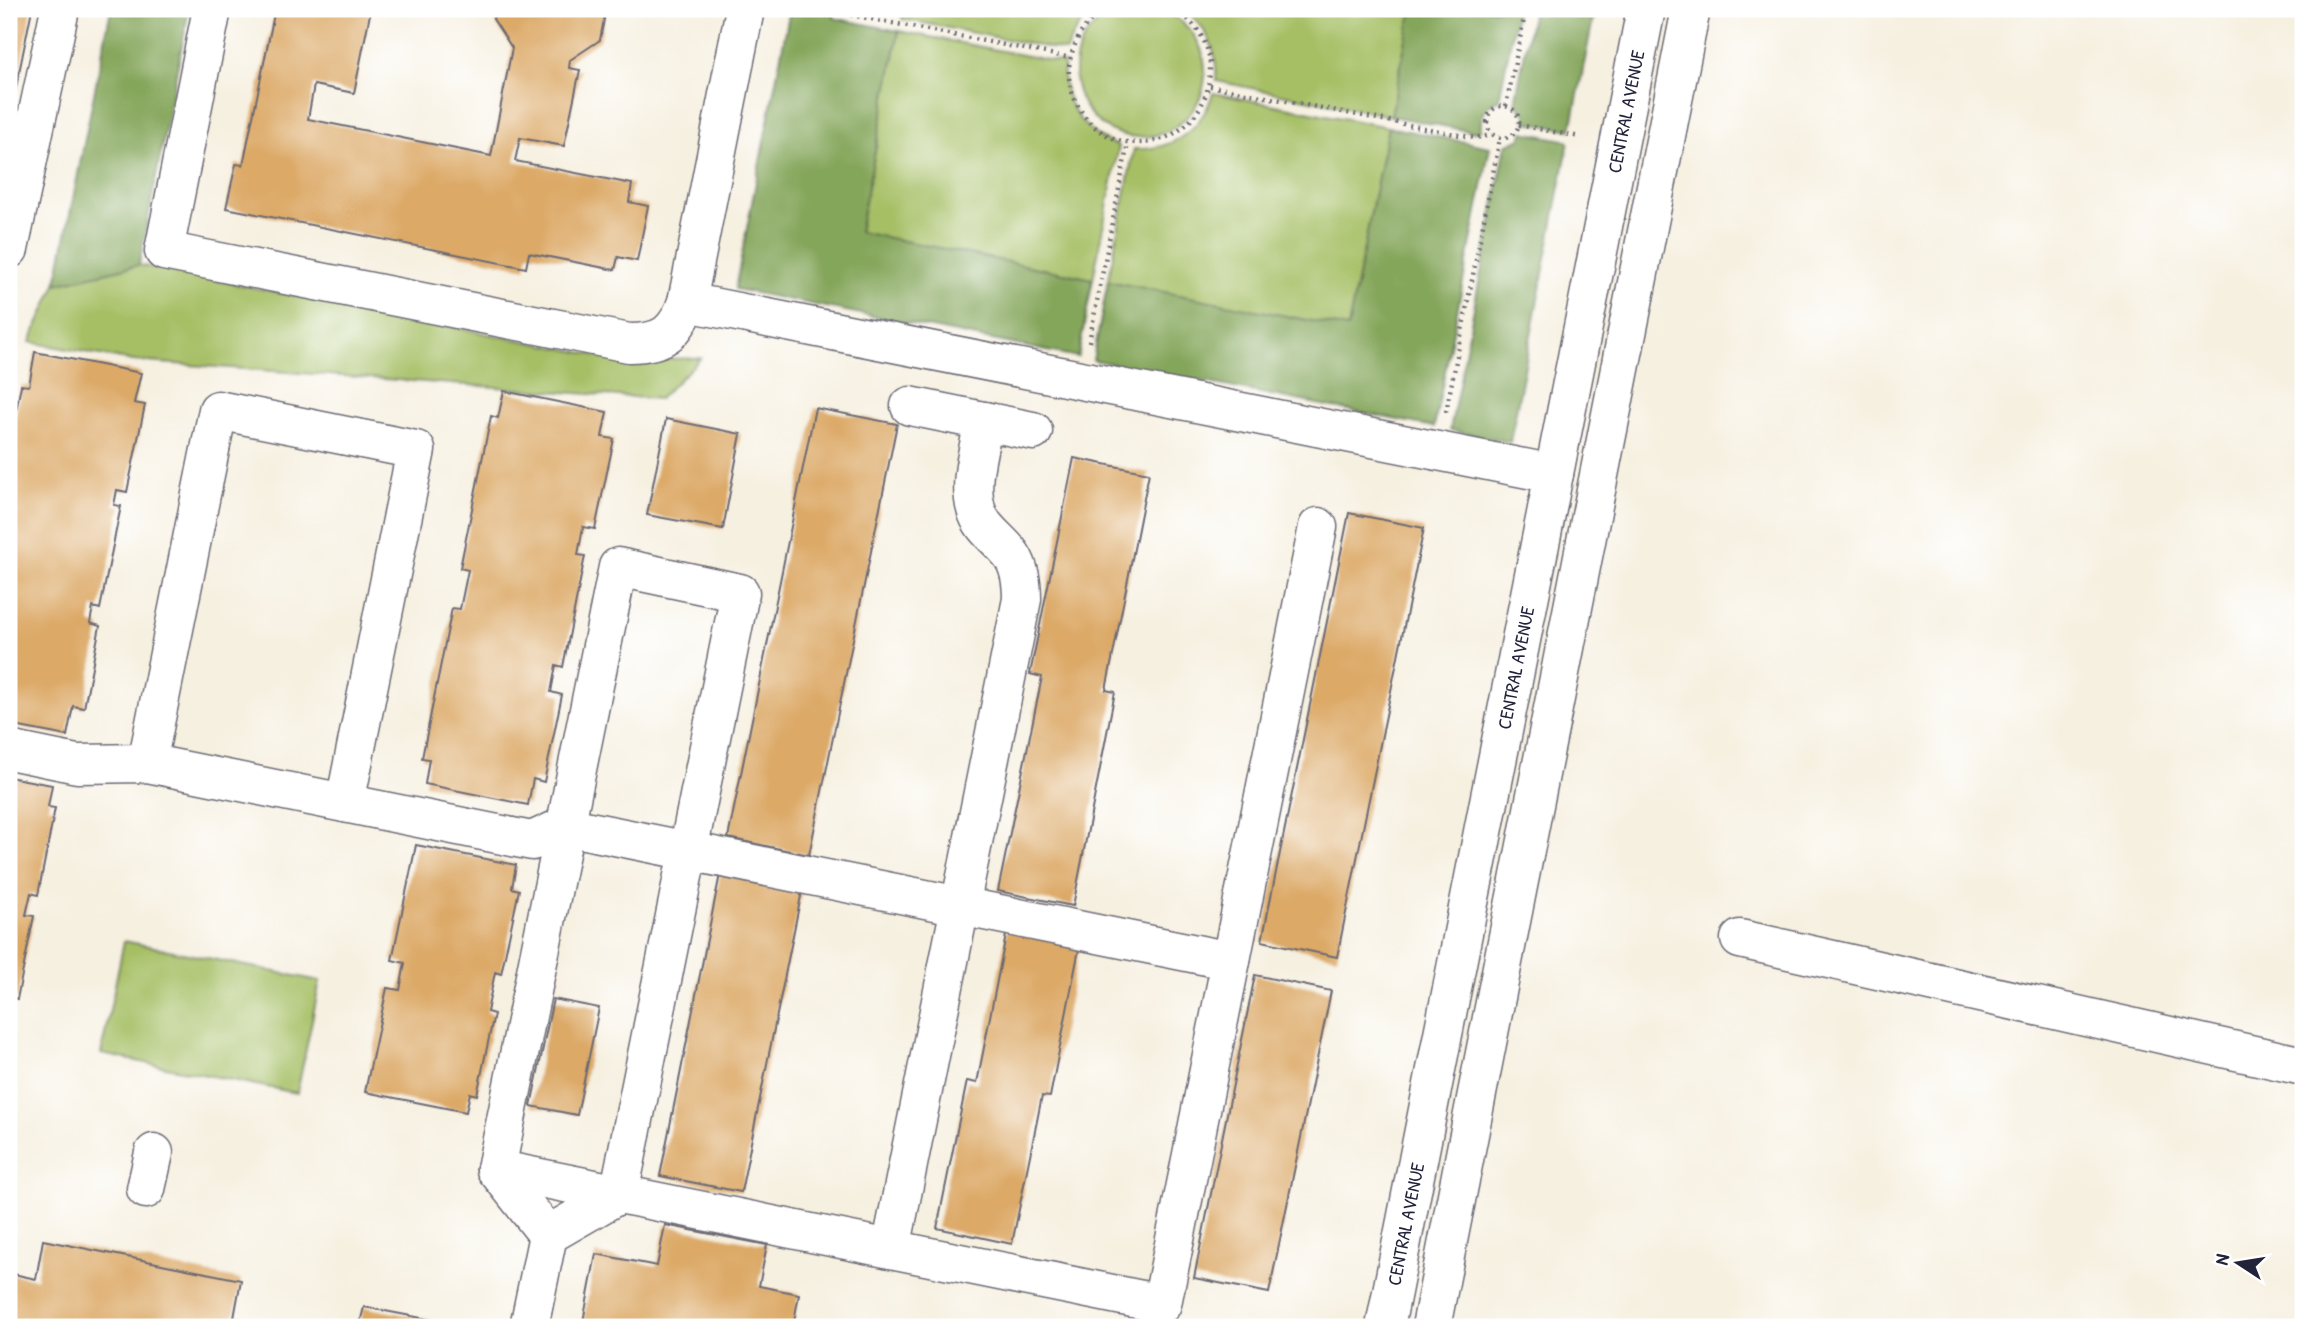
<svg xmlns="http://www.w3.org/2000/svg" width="2312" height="1336" font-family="'Patrick Hand',sans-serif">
<rect width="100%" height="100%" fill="#fff"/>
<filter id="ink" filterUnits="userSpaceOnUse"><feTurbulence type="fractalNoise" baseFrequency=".0143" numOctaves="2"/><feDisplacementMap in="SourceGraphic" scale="14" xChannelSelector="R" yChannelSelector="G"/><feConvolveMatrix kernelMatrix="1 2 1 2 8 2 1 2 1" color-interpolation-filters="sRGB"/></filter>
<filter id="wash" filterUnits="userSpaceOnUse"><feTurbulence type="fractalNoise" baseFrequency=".00686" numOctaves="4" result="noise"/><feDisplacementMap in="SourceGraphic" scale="28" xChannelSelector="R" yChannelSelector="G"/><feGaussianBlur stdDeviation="1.57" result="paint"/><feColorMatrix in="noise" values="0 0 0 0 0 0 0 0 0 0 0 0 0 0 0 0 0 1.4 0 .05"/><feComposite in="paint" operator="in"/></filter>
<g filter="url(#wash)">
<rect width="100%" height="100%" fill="#f6f0e0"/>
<path fill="#a6bf65" stroke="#647050" stroke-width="2" d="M1075 72a65 65 0 1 1 130 0a65 65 0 1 1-130 0Z
M904,9h192c-15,12 -23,24 -30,42l-164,-32z
M1184,9h228l-21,107 -175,-35c2,-32 -8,-52 -32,-72z
M899,31l165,32c-4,39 19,71 55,83l-26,133 -234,-47z
M1213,93l175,34 -40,202 -240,-48 26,-132c40,1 67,-19 79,-56z
M139,265l471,93 25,2 66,-2 -42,41 -526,-38 -103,-19 26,-58z
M124,941l196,40 -23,112 -196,-39z"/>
<path fill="#84a65a" stroke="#53644a" stroke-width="2" d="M111,9h78l-50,256 -83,19z
M790,9h45l-1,9 65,13 -40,201 234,47 -15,78 -343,-68z
M1412,9h105l-18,91c-15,4 -19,15 -18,30l-7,2 -83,-16z
M1533,9h62l-24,121 -45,-8v-8l-11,-11z
M1388,127l102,20 -56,280 -341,-67 15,-79 240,47z
M1523,132l46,9 -59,301 -60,-12 56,-285 15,-7z"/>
<g id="blocks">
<path fill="#dca966" d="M9,9h23l-22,108h-1z
M275,9h96l-17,84 -40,-8 -6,34 183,37 21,-108 -19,-29 2,-10h111l-6,31 -30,20 -1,8 11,2 -16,76 -44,-8 -5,23 117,23 -3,18 19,4 -11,55 -19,-4 -3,13 -86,-17 -3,15 -300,-60 10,-44 7,1z
M35,352l106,21 -7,30 11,2 -18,87 -10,-2 -3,15 7,1 -21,103 -7,-2 -3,16 10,3 -16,82 -11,-2 -6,30 -58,-11v-278l12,-62 8,1z
M504,391l103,21 -5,25 12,2 -19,90 -12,-2 -5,28 7,1 -22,111 -7,-2 -5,27 11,3 -18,87 -11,-3 -5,26 -103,-21 4,-25 -7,-1 30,-150 8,1 8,-39 -8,-2 31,-152 7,2z
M815,408l82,16 -88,431 -81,-17z
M666,419l75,15 -18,95 -76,-14z
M1074,458l75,15 -43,217 9,2 -42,214 -75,-15 44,-214 -12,-3z
M1349,513l75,15 -87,429 -75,-16z
M9,777l43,8 -4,22 7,1 -17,87 -7,-2 -5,22 8,1 -17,83 -8,-2z
M416,845l100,20 -4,23 7,2 -18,84 -6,-2 -8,40 7,2 -17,81 -7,-2 -4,19 -101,-20 22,-104 13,2 5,-27 -13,-3z
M720,874l82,17 -61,301 -81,-16z
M1007,930l73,14 -30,153 -8,-1 -30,148 -75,-16 30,-147 10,2z
M1255,975l76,16 -62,302 -75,-15z
M553,999l46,9 -22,107 -46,-9z
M665,1225l102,20 -8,41 40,8 -6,33h-211l14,-73 61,12z
M43,1240l198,40 -7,38 40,9h-265v-54l27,6z
M364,1307l84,16 -1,4h-88z"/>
</g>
</g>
<g filter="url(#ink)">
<use href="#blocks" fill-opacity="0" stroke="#6c6a75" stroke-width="2"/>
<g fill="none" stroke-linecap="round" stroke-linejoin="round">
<g stroke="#6c6a75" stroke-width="41">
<g id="minor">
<path d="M212,9l-48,242 465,92c33,0 47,-9 58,-41l58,-293"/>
<path d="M9,249l51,-240"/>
<path d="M687,302l867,172"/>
<path d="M910,406l123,25"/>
<path d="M618,567l122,26 -121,601 -71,41 -52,-66z"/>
<path d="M9,750l68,14 70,-1 385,78 33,-15 666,135"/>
<path d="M147,763l71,-353 198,40 -71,353"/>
<path d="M1740,939l563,127"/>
<path d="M496,1169l666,135 156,-777"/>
<path d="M146,1189l8,-36"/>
<path d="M891,1249l131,-650c0,-16 -2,-34 -13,-47 -12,-15 -28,-24 -33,-43 -8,-28 3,-60 8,-88"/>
<path d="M529,1327l19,-92"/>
<path id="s1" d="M1385,1327l261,-1318"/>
<path d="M1431,1327l260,-1318"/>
</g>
</g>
<path stroke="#6c6a75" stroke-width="4.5" stroke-dasharray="2 5" stroke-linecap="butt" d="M842,9l-1,4 230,45
M1108,9c-19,8 -30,25 -36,44 -5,15 -4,32 3,47 33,72 134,48 135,-31 1,-25 -16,-50 -37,-60
M1210,86l265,52 17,-3
M1506,106l20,-97
M1487 122a16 16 0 1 1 32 0a16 16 0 1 1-32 0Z
M1519,125l61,12
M1089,342l39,-199
M1446,412l54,-274"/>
<use href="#minor" stroke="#fff" stroke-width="38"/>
</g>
</g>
<g text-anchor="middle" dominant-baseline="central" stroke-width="5" stroke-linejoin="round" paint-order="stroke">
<g font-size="19" fill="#22223b" stroke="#fff">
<text stroke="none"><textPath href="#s1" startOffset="1239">CENTRAL AVENUE</textPath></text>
<text stroke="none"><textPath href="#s1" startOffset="672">CENTRAL AVENUE</textPath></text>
<text stroke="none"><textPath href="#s1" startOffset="105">CENTRAL AVENUE</textPath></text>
</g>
</g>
<rect width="2312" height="1336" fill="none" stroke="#fff" stroke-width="35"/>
<g transform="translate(2238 1263) rotate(282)" stroke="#ffffff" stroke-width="5" paint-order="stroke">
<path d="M0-5L12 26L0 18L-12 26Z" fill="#22223b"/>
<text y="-10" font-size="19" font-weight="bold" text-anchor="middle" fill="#22223b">N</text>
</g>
</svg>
